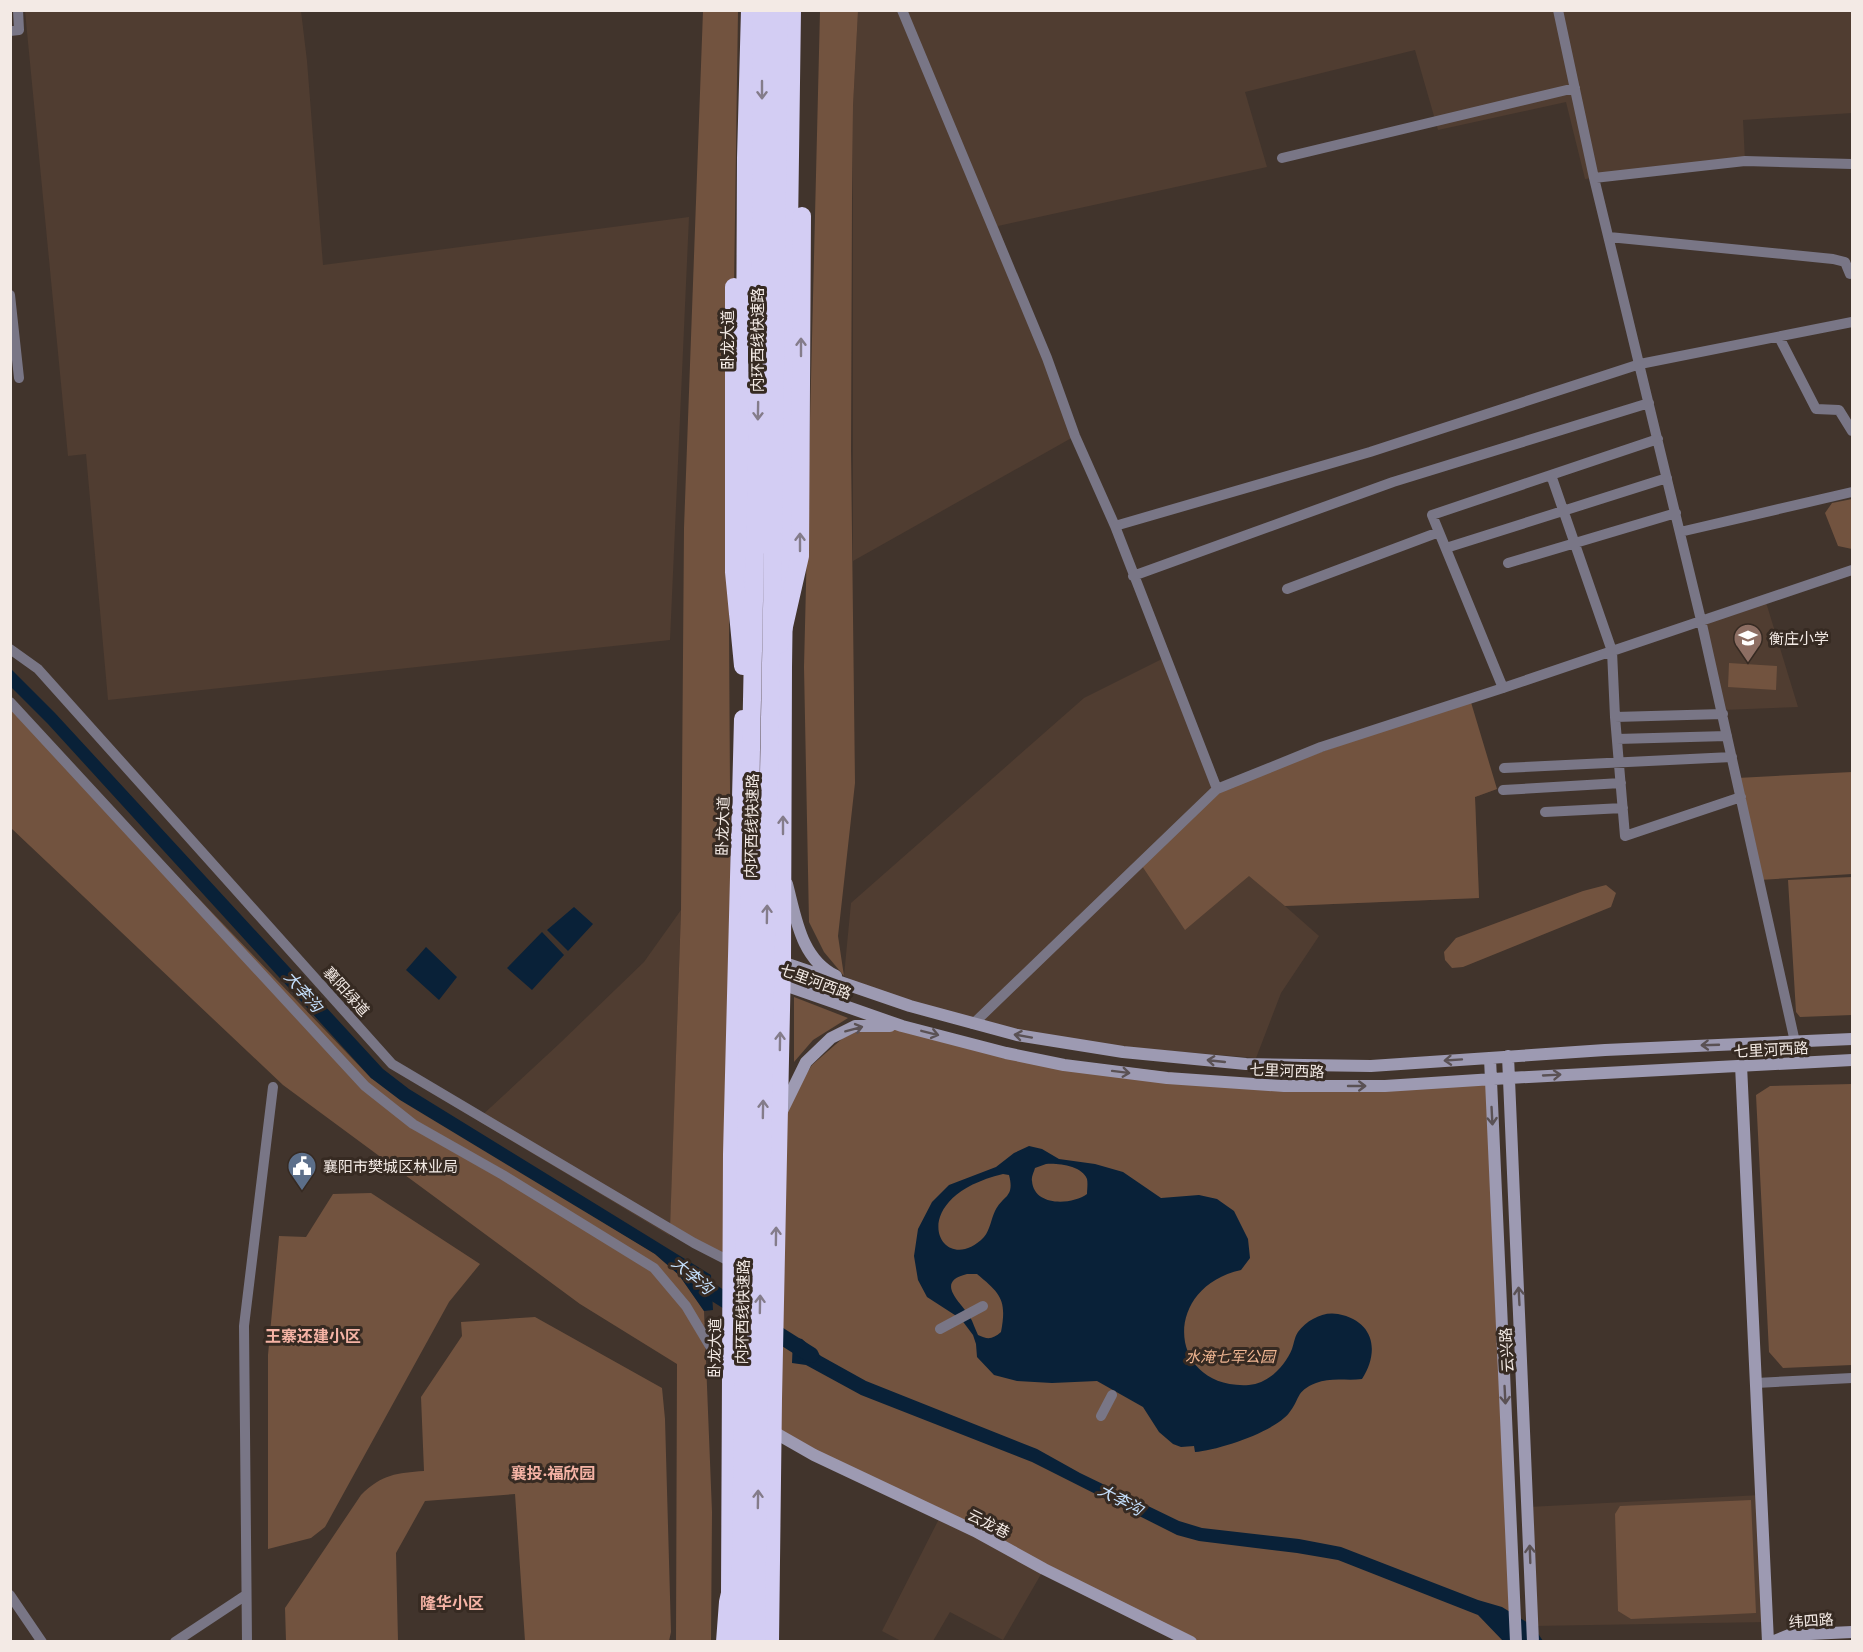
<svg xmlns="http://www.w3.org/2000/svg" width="1863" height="1652" font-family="'Playfair Display','Noto Sans SC',serif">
<rect width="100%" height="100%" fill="#41342c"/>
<path fill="#503d31" d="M25,11h276l6,50 16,204 366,-48 -19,423 -562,60 -22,-246 -18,2z
M858,11h994v102l-109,7 2,41 -160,18 -19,-77 -128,28 -23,-80 -170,42 22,75 -269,59 77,210 -222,125v-455z
M1765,599l33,108 -76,3 -21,-90z
M1166,657l51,132h280l-22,8 4,101 -194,8 34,30 -38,57 -25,65 -134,-11 -129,-21 -117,-34 -32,-16 7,-73 233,-205z
M681,910l-11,326 -193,-116 82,-76 85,-82z
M1761,1495l6,127 -234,4 -5,-119z
M941,1515l103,54 -41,71 -53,-28 -17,29h-32l-19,-10z"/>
<path fill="#72533f" d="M703,11h35l-9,620 4,632 -63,-34 11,-318 3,-383z
M820,11h38l-5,95 -1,93 -1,252 4,332 -17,153 6,40 -20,-24 -15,-30 -5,-255z
M1852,499v50l-14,-3 -13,-33 7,-10z
M1729,663l48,3 -1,24 -48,-3z
M1470,699l27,90 -22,8 4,101 -194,8 -36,-30 -64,54 -45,-67 77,-74z
M10,702l361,376 284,176 24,21 25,36 8,201 -1,129h-35l1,-277 -97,-60 -297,-219 -272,-257z
M1852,772v102l-93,6 -22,-102z
M1852,877v138l-52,2 -4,-5 -8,-132z
M1606,885l10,8 -5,14 -148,60 -11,1 -7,-8 -1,-8 12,-14 127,-47z
M794,997l54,21 -35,22 -19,22z
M902,1026l104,27 278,33 206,-7 26,562h-325l-419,-210 6,-314 34,-52 31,-27 20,-9z
M1852,1084v281l-69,3 -14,-16 -13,-257 14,-9z
M371,1193l109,71 -31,38 -124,225 -14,11 -43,11v-194l11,-119 27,1 27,-43z
M535,1317l127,71 3,31 6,213 -2,9h-144l-10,-147 -90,7 -29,52 2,88h-112l-1,-33 76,-113c21,-21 36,-22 63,-24l-3,-74 41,-61 -1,-14z
M1751,1500l5,113 -125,6 -13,-8 -3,-97 5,-8z"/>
<path fill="#092138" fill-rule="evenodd" d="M11,669l44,44 328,356 26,20 302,186 2,35 -9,1 -25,-36 -24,-21 -255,-154 -29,-22 -323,-354 -37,-37z
M574,907l19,17 -25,27 -21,-21z
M542,932l22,23 -32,35 -25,-22z
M426,947l31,30 -18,23 -33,-30z
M1029,1146l13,3 17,10 36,5 28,8 38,26 38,-3 18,4 17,12 14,28 2,19 -9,12c-81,18 -73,120 8,115 20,-2 36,-19 43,-36 2,-6 3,-13 6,-17 9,-12 25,-21 40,-18 36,7 42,37 24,65 -15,2 -32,-2 -46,4 -21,8 -16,17 -27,30 -15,19 -70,37 -94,39l-1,-6 -13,1 -8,-3 -14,-12 -16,-25 -46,-26 -45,2 -35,-2 -23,-6 -17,-18 -1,-13 -3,-9 -12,-16 -34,-22 -9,-17 -4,-24 4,-27 14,-27 17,-17 47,-18 18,-14zM1046,1164c13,-1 36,2 41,15 1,5 0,11 0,15 -15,11 -53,13 -55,-13 -1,-4 2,-9 3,-13zM1003,1174l6,1c6,23 -6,20 -14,36 -4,8 -5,19 -11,26 -42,44 -85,-38 19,-63zM967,1274h10c24,20 30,26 24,58 -8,7 -13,8 -23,3 -3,-6 -5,-13 -8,-18 -9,-15 -36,-35 -3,-43z
M793,1337l9,2 19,17 45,25 171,68 43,24 99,48 23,7 97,11 42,8 137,53 24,7 31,19 10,15h-40l-25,-26 -140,-55 -41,-7 -98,-12 -22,-6 -145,-73 -171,-67 -55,-30 -14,-2z"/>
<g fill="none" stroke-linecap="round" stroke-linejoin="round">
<path stroke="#092138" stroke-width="16" d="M696,1278l13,12 32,20
M765,1326l46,29"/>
<path stroke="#797686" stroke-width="10" d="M902,10l145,348 28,78 40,90 102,263
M1558,10l36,168 107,442 94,422
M10,31l9,-1 -1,-20
M1282,158l293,-70
M1594,178l151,-17 107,3
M1609,237l224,22 12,3 5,12 2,-1
M10,295l9,83
M1779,337l37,72 23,1 13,21
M1551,475l61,176 3,66 10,119 116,-39
M1115,526l255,-74 270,-88 212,-42
M1680,532l172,-40
M1446,548l221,-70
M1508,563l168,-50
M1133,576l260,-94 256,-79
M1287,589l152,-57
M10,649l28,20 354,395 302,179 39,20
M1503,688l-71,-173 226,-76
M10,702l355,384 48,38 90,51 151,93 32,38 43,72
M1615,717l108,-3
M1617,739l110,-3
M1504,768l228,-11
M1503,790l118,-7
M1545,812l78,-4
M973,1024l244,-235 104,-42 182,-59 349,-118
M940,1329l43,-23
M1756,1383l96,-5
M1101,1416l11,-21
M10,1595l32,47
M175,1642l71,-47
M247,1642l-3,-316 29,-239"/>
<path stroke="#9d9ab2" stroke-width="12" d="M787,884c9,34 14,75 49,92
M776,960l134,46 107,29 106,17 123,12 125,2 234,-16 247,-11
M776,982l126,44 104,27 58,12 103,13 117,8h101l124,-8 343,-18
M1508,1056l25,586
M1490,1058l26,584
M1741,1065l27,577
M782,1111l24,-49 25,-24 24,-12h35
M772,1431l42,24 161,76 69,38 147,73
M1772,1642l17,-7 63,-3"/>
<path stroke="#d3cdf3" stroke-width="18" d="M744,605l2,-447 4,-148
M730,1595l2,-441 11,-435
M770,1642l3,-243 9,-437 1,-294 9,-658"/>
<path stroke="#d3cdf3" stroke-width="18" d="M734,287v285l9,94
M780,644l20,-88 2,-340
M725,1642l3,-40 5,-22
M740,1642l11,-893 10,-493 1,-246
M756,1642l6,-486 11,-602 6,-544"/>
</g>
<defs><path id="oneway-shaft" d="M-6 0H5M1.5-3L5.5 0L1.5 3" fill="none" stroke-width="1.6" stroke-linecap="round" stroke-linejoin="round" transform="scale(1.5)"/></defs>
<g stroke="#847c8a">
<use href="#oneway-shaft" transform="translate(762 90) rotate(90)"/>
<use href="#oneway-shaft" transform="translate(801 347) rotate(-90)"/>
<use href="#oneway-shaft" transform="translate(758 411) rotate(91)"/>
<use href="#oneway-shaft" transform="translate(800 542) rotate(-90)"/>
<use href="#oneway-shaft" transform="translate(783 825) rotate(-90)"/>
<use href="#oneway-shaft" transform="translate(767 914) rotate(-89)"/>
<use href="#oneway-shaft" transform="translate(780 1041) rotate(-89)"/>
<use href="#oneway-shaft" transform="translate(763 1109) rotate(-89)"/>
<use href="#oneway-shaft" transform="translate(776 1236) rotate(-89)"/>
<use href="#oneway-shaft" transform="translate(760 1304) rotate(-89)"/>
<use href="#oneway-shaft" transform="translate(758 1499) rotate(-89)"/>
</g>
<g stroke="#5a5154">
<use href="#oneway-shaft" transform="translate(854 1029) rotate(-15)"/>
<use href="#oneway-shaft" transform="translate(930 1033) rotate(14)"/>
<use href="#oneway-shaft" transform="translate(1023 1036) rotate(-170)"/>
<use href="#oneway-shaft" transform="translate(1710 1045) rotate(178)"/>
<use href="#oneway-shaft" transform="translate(1453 1060) rotate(176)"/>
<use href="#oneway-shaft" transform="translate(1216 1061) rotate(-174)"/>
<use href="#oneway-shaft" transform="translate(1121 1072) rotate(7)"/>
<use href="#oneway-shaft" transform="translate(1552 1075) rotate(-3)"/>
<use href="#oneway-shaft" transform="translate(1357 1086)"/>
<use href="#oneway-shaft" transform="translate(1492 1116) rotate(87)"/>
<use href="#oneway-shaft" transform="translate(1519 1296) rotate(-93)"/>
<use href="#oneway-shaft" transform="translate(1505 1395) rotate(87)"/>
<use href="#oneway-shaft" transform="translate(1530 1554) rotate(-92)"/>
</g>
<defs>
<g id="school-pin" transform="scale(1.5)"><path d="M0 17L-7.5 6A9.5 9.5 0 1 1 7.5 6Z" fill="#8d6e63" stroke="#362a22"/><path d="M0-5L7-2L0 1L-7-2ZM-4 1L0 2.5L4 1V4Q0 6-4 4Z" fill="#fff"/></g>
<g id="civic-pin" transform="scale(1.5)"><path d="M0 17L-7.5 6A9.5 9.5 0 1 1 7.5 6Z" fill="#5c6f8a" stroke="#362a22"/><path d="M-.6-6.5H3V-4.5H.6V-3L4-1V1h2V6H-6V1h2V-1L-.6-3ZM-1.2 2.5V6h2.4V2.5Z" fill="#fff"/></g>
</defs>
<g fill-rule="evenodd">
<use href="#school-pin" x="1748" y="638"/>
<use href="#civic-pin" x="302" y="1166"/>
</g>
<g text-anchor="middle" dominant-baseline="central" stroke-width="6" stroke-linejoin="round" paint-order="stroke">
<g font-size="15" fill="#f3eae5" stroke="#362a22">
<text transform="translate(727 340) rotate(-90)">卧龙大道</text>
<text transform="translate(757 340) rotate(-90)">内环西线快速路</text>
<text transform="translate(722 826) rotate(-88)">卧龙大道</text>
<text transform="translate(751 826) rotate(-89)">内环西线快速路</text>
<text transform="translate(816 981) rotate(20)">七里河西路</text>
<text transform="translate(347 991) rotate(48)">襄阳绿道</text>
<text transform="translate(1771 1049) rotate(-3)">七里河西路</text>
<text transform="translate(1287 1070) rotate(2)">七里河西路</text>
<text transform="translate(742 1312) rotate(-89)">内环西线快速路</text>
<text transform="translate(714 1348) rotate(-89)">卧龙大道</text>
<text transform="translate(1506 1350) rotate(-93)">云兴路</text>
<text transform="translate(989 1523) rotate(27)">云龙巷</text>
<text transform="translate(1811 1620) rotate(-4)">纬四路</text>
</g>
<g font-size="15" fill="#f3eae5" stroke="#362a22" text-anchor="start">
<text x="1769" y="638">衡庄小学</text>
<text x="323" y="1166">襄阳市樊城区林业局</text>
</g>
<g font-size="15" font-style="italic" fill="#f0b692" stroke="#362a22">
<text x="1230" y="1356">水淹七军公园</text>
</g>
<g font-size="16" font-style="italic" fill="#c5e0fd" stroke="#362a22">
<text transform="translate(304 991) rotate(49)">大李沟</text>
<text transform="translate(693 1275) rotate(40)">大李沟</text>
<text transform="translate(1121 1499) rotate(28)">大李沟</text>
</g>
<g font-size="16" font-weight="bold" fill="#f5b3a5" stroke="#362a22">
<text x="313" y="1335">王寨还建小区</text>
<text x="553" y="1472">襄投·福欣园</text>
<text x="452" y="1602">隆华小区</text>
</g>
</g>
<rect width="1863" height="1652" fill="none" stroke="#f3eae5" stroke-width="24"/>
</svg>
